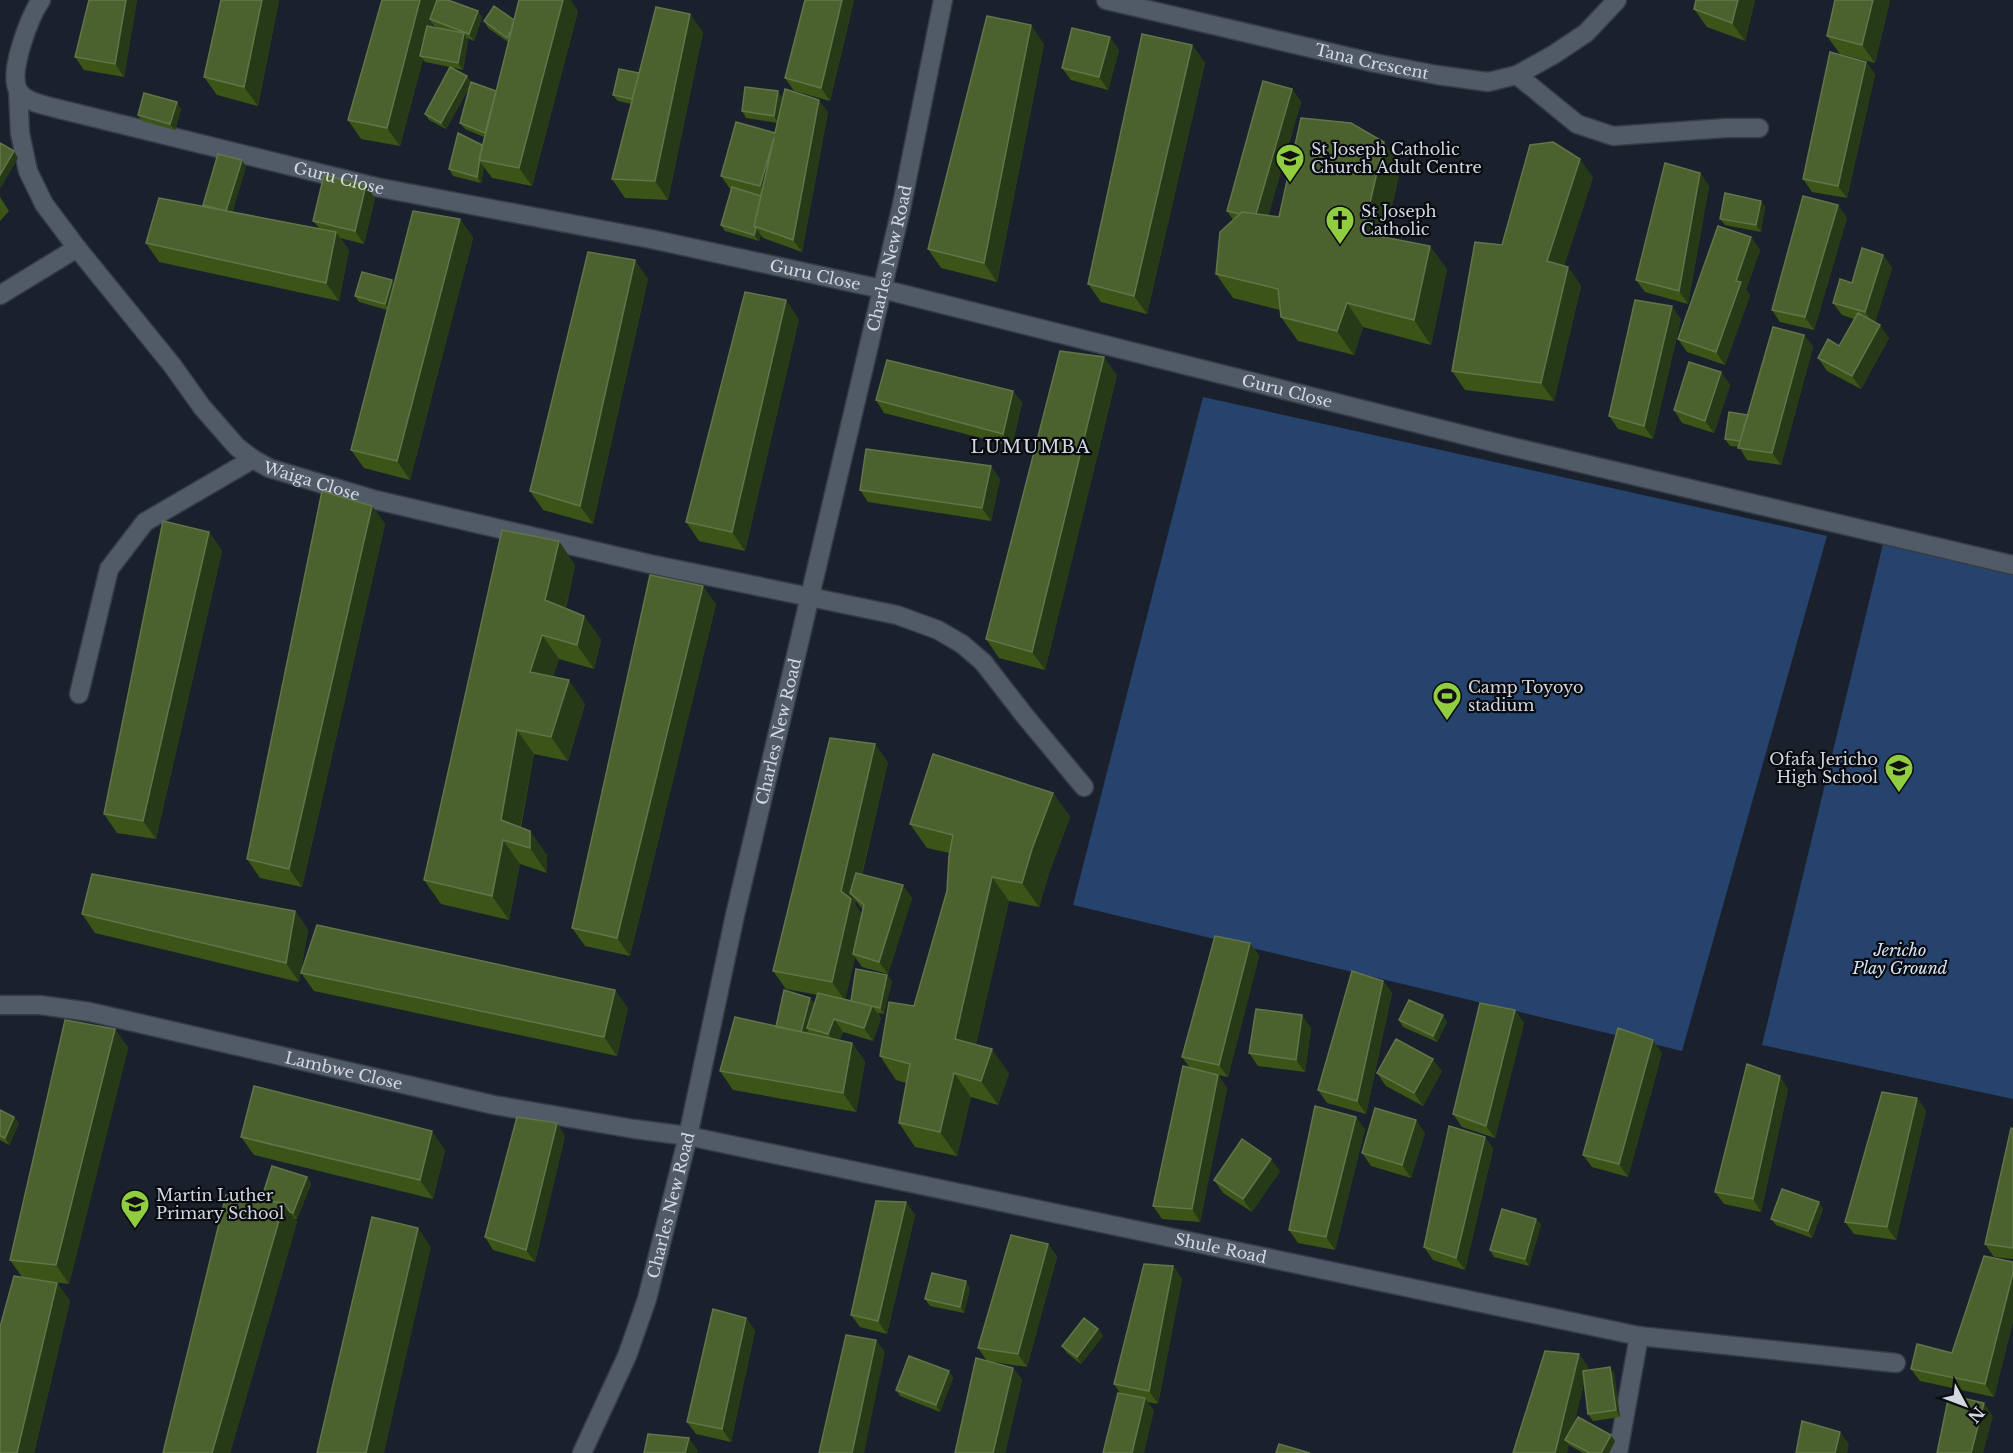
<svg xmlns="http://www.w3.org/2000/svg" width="2013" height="1453" font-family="'Libre Baskerville',serif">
<rect width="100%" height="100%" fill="#1a212c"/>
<path fill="#26436d" d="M1203,397l624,139 -145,515 -609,-146z
M1883,544l130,30v525l-251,-54z"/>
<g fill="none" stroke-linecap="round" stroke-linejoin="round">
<g stroke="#363c45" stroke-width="21">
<g id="minor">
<path id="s1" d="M41,0c-11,16 -33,72 -23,90 6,12 26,15 37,18l321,79 275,52 231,50 618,155 513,121"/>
<path id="s2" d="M1106,0l269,63 62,12 51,7 29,-7 36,-20 33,-22 31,-33"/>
<path d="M1517,75l60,49 36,12 113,-8h33"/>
<path id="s3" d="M18,90l2,43 8,38 16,33 33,44 95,117 30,42 35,40 16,12 16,9 107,32 274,64 247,51 41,15 24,14 21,18 42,54 59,71"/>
<path d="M0,295l77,-47"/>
<path d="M79,694l30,-125 36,-47 108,-63"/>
<path id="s4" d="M0,1005h40l50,7 404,93 140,24 54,7 951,200 -21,117"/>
<path d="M1639,1336l257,27"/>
<path id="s5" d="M582,1453l45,-97 20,-57 41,-163 47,-221 166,-706 42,-209"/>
</g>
</g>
<use href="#minor" stroke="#515a67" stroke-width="18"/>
</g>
<path fill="#3b5418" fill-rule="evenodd" d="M89,0h48l-13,77 -40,-7 -9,-13z
M221,0h58l-21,106 -41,-11 -13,-18z
M382,0l100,17 -8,24 -7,-3 1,2 -5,30 -12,-3 21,16 24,8 12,-49 -20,-14 -4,-7 30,-1 64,-9 -46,175 -40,-8 -8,-11 -3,16 -28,-7 -4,-7 33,-24 2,-8 -19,-8 -5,-6 10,-37 -24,43 -17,-9 -4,-6 25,-47 -25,-5 -2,-3 -23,87 -39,-7 -13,-19zM432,23l2,3 9,3 -12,-2z
M805,0h49l-24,101 -36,-10 -9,-13z
M1755,0l-10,41 -38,-14 -13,-18z
M1835,0h55l-15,63 -35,-9 -13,-18z
M703,32l-35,168 -43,-2 -13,-19 19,-75 -13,-3 -5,-6 26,-22z
M1044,44l-47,238 -56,-14 -13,-19z
M1192,45l13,18 -58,251 -46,-12 -13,-18z
M1119,50l-11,40 -37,-10 -9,-12z
M1866,62l9,12 -28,124 -35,-6 -9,-13z
M1292,89l9,13 -33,114 11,1 122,-51 -16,71 45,9 17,24 -16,75 -68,-18 -9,28 -56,-14 -17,-24 -1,-7 -47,-12 -17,-24 17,-54 -6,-9z
M782,97l-3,22 49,-7 -26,140 -39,-14 -2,-3 -2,6 -34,-10 -4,-6 10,-36h-1l-9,-13 54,-43 3,-10 -32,-5 -4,-7z
M181,109l-6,21 -33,-9 -4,-6z
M246,167l-14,45 87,16 -6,-7 62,-23 -11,46 -24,-6 9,12 -10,51 -180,-39 -13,-19 59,-36 -2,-2z
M1700,173l9,13 -21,118 -43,-12 -9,-12z
M1593,177l-29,89 4,1 13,19 -27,115 -89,-11 -13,-19 50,-126z
M0,197l9,14 -9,10z
M1761,201l4,6 -4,25 -36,-7 -5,-6z
M1847,218l-33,112 -34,-8 -8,-12z
M460,219l13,19 -63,242 -46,-12 -13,-18 36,-140 -28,-8 -4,-6 39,-13z
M1751,237l9,13 -14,40 4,5 -25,70 -38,-13 -9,-13z
M1883,255l9,13 -17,54 14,16 -28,51 -34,-18 -9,-13 21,-12 15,-27 -12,-4 -9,-12 19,-20z
M648,279l-55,245 -50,-14 -13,-19z
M799,319l-54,232 -46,-10 -13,-19z
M1681,319l-28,120 -35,-10 -9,-13z
M1804,335l9,12 -32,118 -34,-5 -8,-13 -9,-1 -5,-7 23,-24z
M1721,372l9,13 -16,48 -32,-10 -8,-13z
M1117,375l-72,295 -46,-12 -13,-19z
M1013,391l9,12 -10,43 -128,-33 -8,-13z
M1000,479l-9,42 -123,-19 -8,-12z
M372,506l13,18 -83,363 -42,-9 -13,-19z
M209,532l13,19 -66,288 -39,-6 -13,-19z
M575,565l-9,43 18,8 17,24 -7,29 -35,-10 -6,18 32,27 -17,57 -34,-7 -13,73 26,28v18l-27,-9 -11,56 -68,-16 -17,-24z
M716,604l-86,352 -45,-10 -13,-18z
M888,762l-26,113 50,23 -24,76 -26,-7 -7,-10 -10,42 6,2 41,-20 -8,33 -6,-1 3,5 -8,23 -30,-9 -4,8 13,3 13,19 -9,50 -123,-22 -13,-19 56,-44 39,-23 3,-9 -32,-6 -13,-18zM856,901l7,9 -1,5 -7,-11z
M1053,793l17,24 -21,56 -10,34 -30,-6 -33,143 33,29 -11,32 -27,-8 -14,59 -42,-9 -16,-24 7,-40 -10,-3 -16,-24 34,-50 33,-115 2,-38 -22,-5 -17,-24z
M295,911l13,19 -9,52 -204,-49 -13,-19z
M1250,943l9,13 -31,121 -10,-2 9,13 -27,134 -38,-3 -9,-13 37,-138 -8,-11z
M301,973l327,35 -11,48 -303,-65z
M1383,981l9,12 -26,121 -39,-11 -9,-13z
M1515,1010l9,13 -29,115 -33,-11 -9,-13z
M1399,1020l48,2 -10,20 -34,-15z
M1311,1028l-6,44 -47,-6 -9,-13z
M115,1029l13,19 -59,236 -16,-2 4,1 13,18 -36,152h-34l22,-176 -12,-17z
M1662,1053l-34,124 -36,-10 -9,-12z
M1442,1071l-19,35 -37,-20 -9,-13z
M1788,1089l-27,123 -37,-8 -9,-12z
M1917,1098l9,13 -30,129 -42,-6 -9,-12z
M0,1110l14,7 5,6 -10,22 -9,-5z
M1365,1129l-30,121 -37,-7 -9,-13z
M2013,1129v130l-19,-2 -9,-13z
M1425,1133l-14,45 -40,-12 -9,-13z
M565,1136l-30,126 -42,-12 -8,-13z
M241,1137l204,13 -12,49 -179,-44z
M1485,1137l8,12 -28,121 -32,-10 -9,-13z
M1280,1171l-28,41 -29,-19 -9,-13z
M307,1177l4,7 -14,35h-3l3,3 -67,231h-67l98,-253z
M906,1202l9,13 -28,119 -27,-7 -9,-12z
M1823,1209l-11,29 -36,-13 -5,-6z
M1536,1219l5,6 -12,41 -35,-9 -4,-7z
M1048,1244l9,13 -30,110 -40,-6 26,7 9,12 -17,73h-50l32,-92 -9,-13z
M2013,1262v59l-19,76 -74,-16 -9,-12 41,-16z
M1173,1266l9,13 -24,125 -11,-2 7,9 -34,-18 -6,-9z
M970,1288l-6,25 -34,-7 -5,-7z
M746,1318l9,13 -24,111 -35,-8 -9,-12z
M1098,1329l5,7 -22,28 -14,-11 -5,-7z
M1588,1366l-1,4 27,3 6,44 -27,4 -5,-7 -4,-31 -10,40 41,18 -6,12h-26l-14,-8 -56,8z
M949,1371l4,7 -13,34 -40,-16 -4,-6z"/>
<path fill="#273a17" d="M126,0h11l-13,77 -9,-13z
M262,0h17l-21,106 -14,-19z
M420,0h18l-8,19 2,4 -8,33h-4l3,3 -23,87 -13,-18z
M563,0h8l7,11 -46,175 -13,-18z
M842,0h12l-24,101 -9,-13z
M1738,0h17l-10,41 -13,-18z
M1873,0h17l-15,63 -13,-18z
M478,11l4,6 -8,24 -5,-7z
M690,14l13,18 -35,168 -13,-19z
M1031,25l13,19 -47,238 -13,-19z
M464,33l4,7 -5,30 -5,-7z
M1110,37l9,13 -11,40 -9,-13z
M1192,45l13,18 -58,251 -13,-18z
M1866,62l9,12 -28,124 -9,-12z
M467,76l5,7 -26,46 -5,-6z
M1292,89l9,13 -37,129 -9,-13z
M778,91l4,6 -4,26 -4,-7z
M819,100l9,12 -26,140 -9,-12z
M177,102l4,7 -6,21 -5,-6z
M774,138l-5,61 -9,-13z
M1384,142l17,24 -21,91 -17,-24z
M14,151l4,7 -18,31v-14z
M1580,159l13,18 -33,102 -13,-18z
M242,160l4,7 -15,51 -5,-7z
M479,161l5,6 -3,16 -4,-6z
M1700,173l9,13 -21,118 -9,-13z
M366,185l9,13 -11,46 -9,-13z
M1761,201l4,6 -4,25 -5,-7z
M1838,205l9,13 -33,112 -9,-13z
M460,219l13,19 -63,242 -13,-19z
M756,228l5,7 -2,6 -5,-6z
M336,232l13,18 -10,51 -13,-18z
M1751,237l9,13 -14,40 4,5 -25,70 -9,-13 20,-71z
M1430,246l17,24 -16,75 -17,-25z
M1883,255l9,13 -18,57 -9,-13z
M635,260l13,19 -55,245 -13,-18z
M1568,267l13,19 -27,115 -13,-18z
M392,280l5,6 -7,25 -5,-7z
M786,300l13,19 -54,232 -13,-19z
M1347,303l16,24 -9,28 -17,-24z
M1672,306l9,13 -28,120 -9,-13z
M1880,325l9,13 -28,51 -9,-13z
M1804,335l9,12 -32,118 -9,-12z
M1104,357l13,18 -72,295 -13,-18z
M1721,372l9,13 -16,48 -9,-12z
M1013,391l9,12 -10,43 -9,-12z
M991,466l9,13 -9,42 -9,-13z
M372,506l13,18 -83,363 -13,-18z
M209,532l13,19 -66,288 -13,-18z
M559,541l16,24 -13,59 -17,-24z
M703,586l13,18 -86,352 -13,-18z
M584,616l17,24 -7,29 -17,-24z
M542,635l17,24 -12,37 -17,-24z
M569,680l16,24 -17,57 -17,-24z
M517,730l17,24 -17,90 -16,-24z
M875,744l13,18 -32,136 -6,-5 6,8 -1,3 9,14 -11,36 2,3 -10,44 -13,-19 9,-91z
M1053,793l17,24 -21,56 -10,34 -17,-24 10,-34z
M530,831l17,24v18l-17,-25z
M503,840l17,24 -11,56 -17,-24z
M992,877l17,24 -37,162 -17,-24z
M903,885l9,13 -24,76 -9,-12z
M295,911l13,19 -9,52 -13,-19z
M1250,943l9,13 -31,121 -9,-12z
M887,975l5,6 -8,33 -4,-6z
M1383,981l9,12 -26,121 -9,-13z
M615,990l13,18 -11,48 -13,-19z
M810,998l5,6 -8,24 1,1 -2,9 -5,-6z
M872,1006l9,12 -8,23 -9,-13z
M1515,1010l9,13 -29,115 -9,-12z
M1302,1015l9,13 -6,44 -9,-12z
M1443,1015l4,7 -10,20 -4,-6z
M834,1019l9,13 -6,15 -9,-13z
M115,1029l13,19 -59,236 -13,-19z
M1653,1040l9,13 -34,124 -9,-13z
M852,1043l13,19 -9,50 -13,-19z
M992,1049l17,24 -11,32 -17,-24z
M1433,1059l9,12 -19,35 -9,-13z
M954,1073l17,24 -14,59 -17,-24z
M1218,1075l9,13 -27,134 -8,-13z
M1780,1076l8,13 -27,123 -8,-13z
M1917,1098l9,13 -30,129 -9,-13z
M14,1117l5,6 -10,22 -4,-7z
M1356,1117l9,12 -30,121 -9,-13z
M1416,1120l9,13 -14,45 -9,-13z
M557,1123l8,13 -30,126 -9,-12z
M432,1131l13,19 -12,49 -13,-19z
M1485,1137l8,12 -28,121 -9,-12z
M1271,1159l9,12 -28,41 -9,-13z
M307,1177l4,7 -14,35 -4,-6z
M906,1202l9,13 -28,119 -9,-13z
M1819,1202l4,7 -11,29 -4,-7z
M284,1203l13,19 -67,231h-18z
M1536,1219l5,6 -12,41 -4,-7z
M418,1228l13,19 -47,206h-18z
M1048,1244l9,13 -30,110 -9,-13z
M1173,1266l9,13 -24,125 -9,-13z
M2013,1273v48l-19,76 -9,-13z
M966,1281l4,7 -6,25 -4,-6z
M57,1283l13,18 -36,152h-17z
M746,1318l9,13 -24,111 -9,-13z
M1098,1329l5,7 -22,28 -4,-7z
M876,1340l9,12 -21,101h-12z
M1579,1354l9,12 -18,76 -5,-2 4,5 -2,8h-12z
M1610,1367l4,6 6,44 -4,-7z
M1013,1368l9,12 -17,73h-12z
M949,1371l4,7 -13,34 -4,-7z
M1145,1398l9,13 -10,42h-12z
M1984,1403l9,13 -10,37h-12z
M1840,1432l9,12 -2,9h-12z
M1611,1435l4,6 -6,12h-8z
M689,1438l9,13 -1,2h-12z"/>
<path fill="#4c622e" stroke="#61754a" stroke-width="1.5" d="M89,0h37l-11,64 -40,-7z
M221,0h41l-18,87 -40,-10z
M382,0h38l-33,128 -39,-8z
M437,0h11l30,11 -9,23 -39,-15z
M519,0h44l-44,168 -40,-8z
M805,0h37l-21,88 -36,-10z
M1696,0h42l-6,23 -38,-14z
M1835,0h38l-11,45 -35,-9z
M494,6l20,14 -3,11 -4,7 -23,-17z
M656,7l34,7 -35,167 -43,-2z
M987,16l44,9 -47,238 -56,-14z
M427,26l37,7 -6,30 -38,-7z
M1072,28l38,9 -11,40 -37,-9z
M1142,34l50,11 -58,251 -46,-12z
M1830,52l36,10 -28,124 -35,-7z
M450,67l17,9 -26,47 -16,-9z
M619,69l20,4 -7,26 -19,-4z
M1263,81l29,8 -36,125 -14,-2 -2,2 -13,-3z
M471,82l25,9 -11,42 -25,-10z
M745,87l33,4 -4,25 -32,-5z
M785,89l34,11 -26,140 -39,-14 20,-88 -14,48 -39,-10 15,-54 39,11z
M144,93l33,9 -7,22 -32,-9z
M1301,118l50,5 33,19 -21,91 67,13 -16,74 -67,-17 -10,28 -56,-14 -3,-28 -62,-15 4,-42 22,-20 37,5z
M458,133l24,12 -5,32 -28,-8z
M1553,142l27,17 -33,102 21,6 -27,116 -89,-12 23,-129 27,3 28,-100z
M0,143l14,8 -14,24z
M218,154l24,6 -16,51 -23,-6z
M1665,163l35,10 -21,118 -43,-11z
M324,175l42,10 -11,46 -42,-10z
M732,187l29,9 -7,30 2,2 -2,7 -33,-10z
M1725,193l36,8 -5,24 -36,-6z
M1803,196l35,9 -33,112 -33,-7z
M159,198l177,34 -10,51 -180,-40z
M413,211l47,8 -63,242 -46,-11z
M1718,226l33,11 -15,44 5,1 -25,70 -38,-13z
M1862,248l21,7 -18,57 -32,-9 7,-24 12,4z
M588,252l47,8 -55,246 -50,-15z
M362,272l30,8 -7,24 -30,-8z
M745,292l41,8 -54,232 -46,-10z
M1635,300l37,6 -28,120 -35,-10z
M1858,313l22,12 -28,51 -34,-18 10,-19 11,7z
M1773,327l31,8 -32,118 -34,-5z
M1060,351l44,6 -72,295 -46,-13z
M887,360l126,31 -10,43 -127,-34z
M1689,362l32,10 -16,49 -31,-11z
M1729,412l19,3 -8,26 -15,-2z
M866,449l125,17 -9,42 -122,-18z
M322,491l50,15 -83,363 -42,-10z
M163,521l46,11 -66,289 -39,-7z
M502,530l57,11 -14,59 39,16 -7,29 -35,-10 -12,37 39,8 -18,57 -34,-7 -16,90 29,11v17l-27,-8 -11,56 -68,-16z
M650,575l53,11 -86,352 -45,-10z
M830,738l45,6 -34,147 10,8 -19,83 -59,-11z
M933,754l120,39 -21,56 -10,34 -30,-6 -37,162 37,10 -11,32 -27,-8 -14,59 -41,-9 11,-59 -30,-8 9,-54 25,4 33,-115 2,-35 4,-21 -43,-11z
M856,873l47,12 -24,77 -26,-8 11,-49 -14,-12z
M92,874l203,37 -9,52 -204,-49z
M317,925l298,65 -11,47 -303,-64z
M1215,936l35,7 -31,122 -37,-8z
M856,969l31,6 -7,33 -29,-7z
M1352,971l31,10 -26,120 -39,-11z
M784,990l26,8 -9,34 -25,-5z
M818,993l54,13 -8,22 -30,-9 -6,15 -21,-6z
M1409,1000l34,15 -10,21 -34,-16z
M1480,1003l35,7 -29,116 -33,-12z
M1256,1009l46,6 -6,45 -47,-7z
M735,1017l117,26 -9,50 -123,-22z
M65,1020l50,9 -59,236 -46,-5z
M1618,1028l35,12 -34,124 -36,-9z
M1396,1039l37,20 -19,34 -37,-20z
M1747,1064l33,12 -27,123 -38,-7z
M1183,1066l35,9 -26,134 -39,-3z
M254,1086l178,45 -12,49 -179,-43z
M1882,1092l35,6 -30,129 -42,-5z
M1315,1106l41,11 -30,120 -37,-7z
M1375,1108l41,12 -14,45 -40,-12z
M0,1110l14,7 -9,21 -5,-2z
M517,1117l40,6 -31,127 -41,-13z
M1449,1126l36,11 -29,121 -32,-11z
M2011,1128l2,1v119l-28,-4z
M1242,1139l29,20 -28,40 -29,-19z
M272,1166l35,11 -14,36 -3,-1 -6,-9 -23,-3z
M1782,1189l37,13 -11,29 -37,-12z
M226,1195l58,8 -72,250h-49z
M876,1201l30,1 -28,119 -27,-6z
M1502,1209l34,10 -11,40 -35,-9z
M372,1217l46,11 -52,225h-49z
M1011,1235l37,9 -30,110 -40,-6z
M1984,1256l29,6v11l-28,111 -74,-15 6,-25 35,9z
M1144,1264l29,2 -24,125 -35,-7z
M932,1273l34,8 -6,26 -35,-8z
M14,1276l43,7 -40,170h-17v-126z
M713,1309l33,9 -24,111 -35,-7z
M1084,1318l14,11 -21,28 -15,-11z
M846,1335l30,5 -24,113h-33z
M1545,1351l34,3 -24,99h-42z
M909,1356l40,15 -13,34 -40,-15z
M976,1358l37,10 -20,85h-38z
M1610,1367l6,43 -28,4 -5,-43z
M1118,1393l27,5 -13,55h-29z
M1949,1395l35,8 -13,50h-34z
M1578,1417l33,18 -10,18h-11l-25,-13z
M1802,1421l38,11 -5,21h-39z
M648,1434l41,4 -4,15h-41z
M1279,1444l31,9h-34z"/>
<defs>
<g id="school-pin" transform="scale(1.5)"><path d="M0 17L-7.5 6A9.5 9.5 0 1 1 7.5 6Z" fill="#90cd40" stroke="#080b0f"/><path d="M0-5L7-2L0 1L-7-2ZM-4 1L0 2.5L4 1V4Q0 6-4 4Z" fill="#111"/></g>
<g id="church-pin" transform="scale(1.5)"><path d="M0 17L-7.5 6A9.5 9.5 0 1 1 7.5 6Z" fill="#90cd40" stroke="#080b0f"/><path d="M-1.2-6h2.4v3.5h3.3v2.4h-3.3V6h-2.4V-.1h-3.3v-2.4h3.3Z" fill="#111"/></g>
<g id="stadium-pin" transform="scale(1.5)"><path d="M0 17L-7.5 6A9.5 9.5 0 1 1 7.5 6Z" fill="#90cd40" stroke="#080b0f"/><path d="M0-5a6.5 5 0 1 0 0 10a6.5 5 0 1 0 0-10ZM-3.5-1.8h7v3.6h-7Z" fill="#111"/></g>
</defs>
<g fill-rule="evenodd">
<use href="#school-pin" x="1290" y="158"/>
<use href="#church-pin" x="1340" y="220"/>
<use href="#stadium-pin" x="1447" y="696"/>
<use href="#school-pin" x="1899" y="768"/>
<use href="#school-pin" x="135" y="1204"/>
</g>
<g text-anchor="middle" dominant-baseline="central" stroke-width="4.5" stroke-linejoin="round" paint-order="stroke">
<g font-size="16" fill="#d3d8e0" stroke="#080b0f">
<text stroke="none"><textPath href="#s2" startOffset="273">Tana Crescent</textPath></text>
<text stroke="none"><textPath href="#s1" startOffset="430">Guru Close</textPath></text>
<text stroke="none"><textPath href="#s5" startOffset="1236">Charles New Road</textPath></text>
<text stroke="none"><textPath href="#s1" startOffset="916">Guru Close</textPath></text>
<text stroke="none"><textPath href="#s1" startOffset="1402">Guru Close</textPath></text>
<text stroke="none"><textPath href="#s3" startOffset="512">Waiga Close</textPath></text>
<text stroke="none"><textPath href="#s5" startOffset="750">Charles New Road</textPath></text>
<text stroke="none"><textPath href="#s4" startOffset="351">Lambwe Close</textPath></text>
<text stroke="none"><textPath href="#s5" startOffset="264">Charles New Road</textPath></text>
<text stroke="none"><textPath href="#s4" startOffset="1246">Shule Road</textPath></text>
</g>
<g font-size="16" fill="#d3d8e0" stroke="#080b0f" text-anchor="start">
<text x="1311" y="149">St Joseph Catholic<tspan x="1311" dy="18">Church Adult Centre</tspan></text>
<text x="1361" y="211">St Joseph<tspan x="1361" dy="18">Catholic</tspan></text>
<text x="1468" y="687">Camp Toyoyo<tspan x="1468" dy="18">stadium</tspan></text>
<text x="1878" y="759" text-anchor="end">Ofafa Jericho<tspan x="1878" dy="18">High School</tspan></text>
<text x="156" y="1195">Martin Luther<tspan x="156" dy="18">Primary School</tspan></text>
</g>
<g font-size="16" font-style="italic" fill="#d6e3f6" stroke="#080b0f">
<text x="1900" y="950">Jericho<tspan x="1900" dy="18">Play Ground</tspan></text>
</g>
<g font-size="18" letter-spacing="1.5" fill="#d3d8e0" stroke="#080b0f">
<text x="1031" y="447">LUMUMBA</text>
</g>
</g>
<g transform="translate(1965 1405) rotate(131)" stroke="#080b0f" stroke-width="4.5" paint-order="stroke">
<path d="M0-4.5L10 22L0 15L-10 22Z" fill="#d3d8e0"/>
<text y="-9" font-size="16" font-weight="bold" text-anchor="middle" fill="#d3d8e0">N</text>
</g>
</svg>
